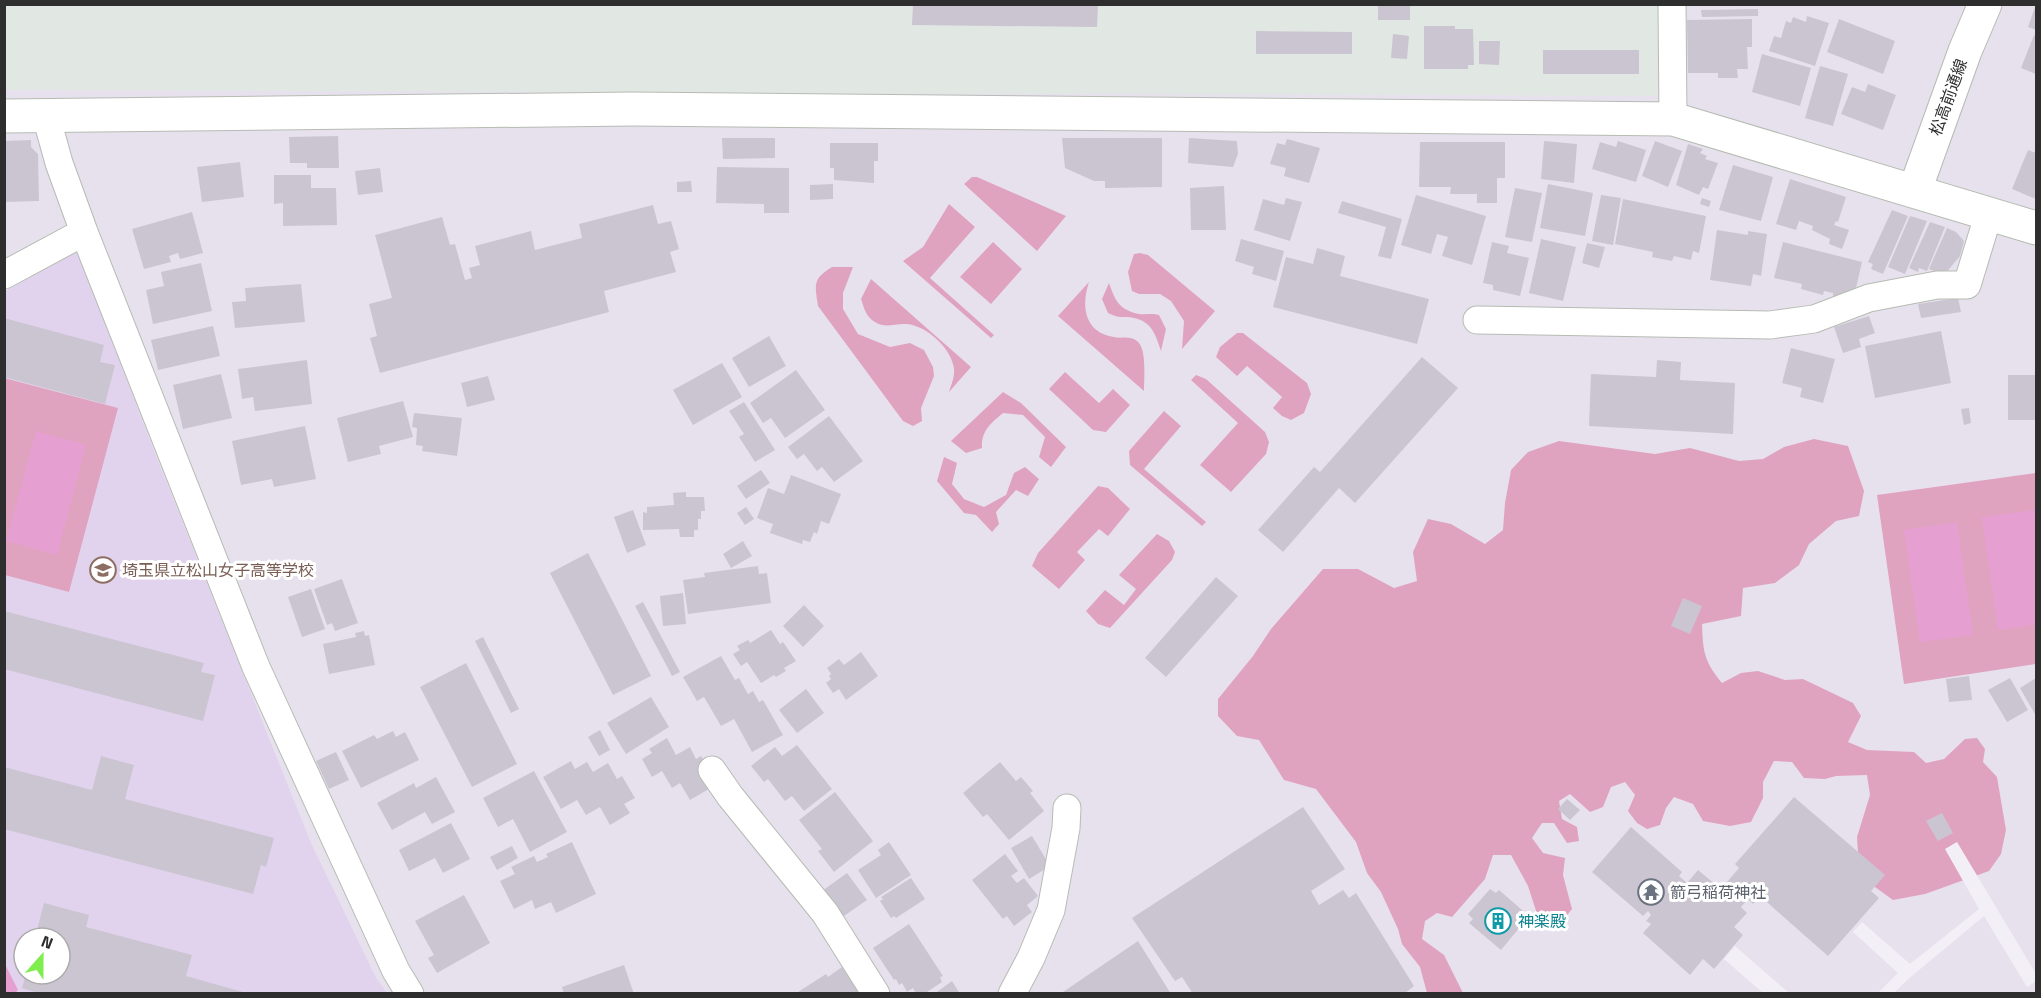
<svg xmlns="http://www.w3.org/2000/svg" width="2041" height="998" font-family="'Titillium Web','Noto Sans JP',sans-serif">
<rect width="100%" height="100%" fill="#e7e1ee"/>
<path fill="#e1e7e2" d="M5,5h1653l-1,91 -1652,-6z"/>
<path fill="#e1d3ed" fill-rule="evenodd" d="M77,251l81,210 153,382 65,135 11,15h-382l-1,-701zM24,938h36v36h-36z"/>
<path fill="#e0a3bf" d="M972,177h5l89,39 -29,35 -73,-67z
M949,204l26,23 -45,51 64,57 -3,3 -88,-77 20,-14z
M993,242l29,27 -31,35 -31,-27z
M1140,253l8,2 67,56 -33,38 2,-28 -13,-20 -11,-7h-21l-7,-3 -4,-19 6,-18z
M832,267h21l-10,26v16l15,25 32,13 20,-4 14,7 9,17 1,9 -13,32 1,13 -9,5 -10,-5 -85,-115c-3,-21 -6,-27 14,-39z
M871,279l100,88 -22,25c2,-6 6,-16 5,-23 -2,-20 -27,-43 -47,-45 -12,-1 -21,5 -32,-2 -9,-5 -11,-14 -14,-23z
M1089,282c-8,24 -5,50 25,55 8,2 16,-2 23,4 10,7 7,38 7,50l-86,-75z
M1109,283c6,17 10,27 30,31 7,1 12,-1 20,1l7,14 -5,22c-6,-19 -11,-33 -35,-34 -8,0 -10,0 -18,-4l-6,-14z
M1237,333h6l64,50 4,11 -7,19 -13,7 -9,-4 -9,-8 9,-11 -35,-31 -10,10 -21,-19 4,-10z
M1065,372l34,31 14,-14 17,16 -24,27 -13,-2 -44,-41z
M1196,375l10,4 59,53 4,10 -3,12 -35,38 -31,-27 38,-42 -47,-43z
M4,378l114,30 -49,184 -64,-17z
M1003,392l18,11 45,44 -15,20 -12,-10 6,-20 -22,-22 -20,-2c-12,10 -22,18 -21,35l-16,5 -15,-12z
M1164,411l17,15 -37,43 62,53 -4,4 -72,-61 -1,-14z
M1814,439l34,7 16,45 -5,25 -23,5 -27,23 -10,21 -24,18 -32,5 -2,28 -39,8c1,28 2,37 20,59l19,-10 17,-2 27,9 18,-1 50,24 8,13 -13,26 19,8 47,2 12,11 18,-4 21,-20 12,-1 8,11 -2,13 14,15 9,53 -5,24 -12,17 -64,23 -32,6 -25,-18 -9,-14 -2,-31 13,-42 -3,-20 -31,1 -11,3 -21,-1 -12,-16 -18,-1 -11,21v16l-12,24 -21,4 -27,-5 -10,-17 -19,-7 -8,11 -6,17 -13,4 -10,-6 -9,-12 7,-16 -10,-13 -14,5 -8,20 -13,5 -20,-18 -11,7 3,18 15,8 2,14 -12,2 -13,-20h-12l-10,15 11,15 22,5 -2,17 9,34 -13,16 -21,-8 -10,-31 -17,-31h-18l-8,24 -33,38 -15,-4 -12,8 -3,18 22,16 19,38h-36l-7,-26 -18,-23 -4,-15 -17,-37 -14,-19 -11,-31 -40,-53 -32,-9 -25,-40 -22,-4 -19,-20v-17l35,-43 18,-27 52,-60h35l36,19 23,-7 -4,-29 15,-33 23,5 34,20 18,-14 2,-27 6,-33 17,-18 31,-11 96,13 35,-6 49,13 24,-2 21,-12z
M944,457l13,6 -5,21 12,15 20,8 22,-12 8,-22 11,-6 14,12 -11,17 -12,-6 -20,22 3,12 -7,8 -16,-17 -12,-2 -27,-32z
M2036,473v191l-132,20 -27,-189z
M1098,486l10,2 22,21 -22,27 -9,-7 -22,23 8,8 -26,29 -27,-23 6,-13z
M1157,534l12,7 6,11 -3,8 -62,68 -12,-4 -12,-13 19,-21 19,15 12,-16 -17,-14z"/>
<path fill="#e69fd1" d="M36,431l50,14 -29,110 -51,-14z
M2035,510l1,13v102l-38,5 -16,-113z
M1957,522l16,113 -53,7 -16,-112z
M4,962l14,28 -3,3h-10z"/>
<path fill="#f3eff6" d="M1957,842l79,132v7l-9,6 -43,-71 -77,64 -13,13h-16l20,-20 -45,-41 9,-10 48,42 69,-55 -34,-60z
M1735,946l54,47h-26l-39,-34z"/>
<path fill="#cbc5d1" d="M913,4h185l-1,23 -185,-2z
M1378,4h32v16h-32z
M2036,4v26l-8,-3z
M1758,9v7l-56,1 -1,-7z
M1807,16l22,7 -14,43 -46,-15 5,-15 7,2 5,-17 5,2 2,-6 13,5z
M1752,19v28h-5l1,22h-11l1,9h-20v-5h-30l-1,-53z
M1839,19l56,22 -12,33 -56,-22z
M1424,26h31v3h18l1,36h-6v4h-44z
M1256,31l96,1v22h-96z
M1393,34l16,2 -2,23 -16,-1z
M2034,35l2,2v37l-15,-6z
M1479,41h21l-1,24 -20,-1z
M1543,50h96v24h-96z
M1762,54l49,14 -11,38 -48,-14z
M1820,66l28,8 -15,52 -28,-8z
M1868,84l28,11 -13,35 -42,-16 11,-27 13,5z
M338,136l1,32h-32v-5h-17l-1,-26z
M722,138h53v20l-52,1z
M1062,138h100v49l-57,1v-7h-11l-29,-13z
M1189,138l48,3 1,13 -5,13 -45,-4z
M1287,139l33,9 -11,35 -25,-7 2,-8 -16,-4 7,-21 8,2z
M31,140v7l7,7 1,47 -35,1v-61z
M1544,141l33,3 -3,39 -33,-4z
M1618,141l28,9 -10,32 -44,-13 8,-27 16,5z
M1655,141l27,10 -14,36 -26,-11z
M1420,142h85v36h-8v25h-20v-9h-27l1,-7h-32z
M830,143h48v18h-4v22l-40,-3v-12h-4z
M1688,144l15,5 -3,4 7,3 -2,3 13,4 -10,26 -5,-2 -4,8 -23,-10z
M2028,150l8,3v46l-24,-10z
M240,162l4,35 -42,5 -5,-35z
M1733,165l40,12 -12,44 -42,-11z
M717,167l72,1v45h-25v-9l-48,-1z
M380,168l3,24 -25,3 -3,-24z
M274,175h37v13h25l1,37 -54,1v-23l-9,1z
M1790,179l56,18 -8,25 -2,-1 -2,4 15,5 -7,19 -13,-5 1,-5 -18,-9 1,-4 -14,-5 -3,9 -20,-6z
M691,181l1,11h-15v-10z
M833,184v15l-23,1v-15z
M1548,184l45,9 -8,43 -45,-8z
M1224,186l2,44h-35l-1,-42z
M1515,188l27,5 -10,49 -27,-5z
M1416,195l70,21 -14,49 -30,-9 6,-19 -11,-3 -6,20 -30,-9z
M1601,195l20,3 -8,47 -21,-4z
M1286,198l16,4 -12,39 -36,-11 9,-31 21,6z
M1702,198l9,3 -2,6 -9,-3z
M1623,199l83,17 -7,37 -6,-2 -2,9 -17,-4 -2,5 -20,-4 1,-5 -38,-8z
M1342,201l60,18 -11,40 -13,-3 8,-29 -48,-14z
M653,205l5,19 13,-3 8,28 -9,3 6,20 -72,19 5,21 -229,61 -10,-35 7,-2 -8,-32 23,-6 -17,-63 67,-18 8,28 5,-1 10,36 7,-2 -3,-10 11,-3 -5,-19 56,-15 4,19 47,-12 -3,-14z
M1892,210l16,6 -25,58 -12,-5 2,-5 -5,-2z
M192,212l11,41 -23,6 -2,-6 -9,3 2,6 -27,7 -12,-40z
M1910,216l17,5 -22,53 -17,-7z
M1930,222l15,5 -18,44 -8,-3 -1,4 -9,-4z
M1947,228l9,4 8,9 -4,15 -16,19 -15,-6z
M1717,230l31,5v-4l19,3 -6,42 -8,-2 -2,12 -41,-6z
M1241,239l43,12 -8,30 -24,-7 2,-7 -19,-6z
M1541,239l35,8 -13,54 -34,-8z
M1492,242l17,4 -2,7 22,5 -9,38 -27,-6v-5l-10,-2z
M1783,242l79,20 -9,39 -20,-5v-3l-9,-2 -1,4 -22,-6 1,-5 -28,-6z
M1587,243l18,4 -6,21 -17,-5z
M1317,248l28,8 -5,20 89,23 -12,45 -144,-37 13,-50 27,7z
M201,263l11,48 -59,13 -7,-34 18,-4 -3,-14z
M301,284l4,38 -70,6 -3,-26 14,-1 -1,-13z
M1958,298l3,14 -40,6 -3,-14z
M1869,316l6,17 -16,6 2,8 -18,6 -9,-26z
M4,318l100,27 -4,17 15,3 -10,39 -101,-27z
M213,326l7,30 -62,14 -7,-30z
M1941,331l10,52 -76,15 -10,-52z
M769,336l17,30 -37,21 -17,-29z
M1791,348l44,11 -12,44 -23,-6 2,-9 -20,-5z
M1422,357l36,31 -103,115 -16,-15 -56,64 -25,-22 56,-63 6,5z
M307,360l5,44 -57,7 -2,-14 -11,2 -4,-30z
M1657,360l24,2 -1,18 55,3 -2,51 -144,-8 2,-52 65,3z
M722,363l20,34 -49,28 -20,-35z
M796,370l29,40 -40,28 -14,-20 -8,5 -13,-20z
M221,374l11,44 -49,11 -10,-44z
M2008,375h28v45h-28z
M488,376l7,24 -28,7 -6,-24z
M403,401l10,36 -34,9 2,8 -33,8 -11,-44z
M744,402l31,48 -20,12 -16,-25 5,-3 -15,-23z
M1969,408l2,15 -7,2 -3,-16z
M414,413l48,5 -5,38 -35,-5 1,-5 -7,-1 1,-17 -5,-1z
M829,416l34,45 -29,21 -12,-15 -5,4 -13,-17 -7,5 -9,-12z
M305,426l11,53 -42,8 -2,-8 -31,6 -9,-44z
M761,470l9,13 -24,16 -9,-13z
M791,475l50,19 -12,30 -8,-3 -4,13 -3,-2 -4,10 -7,-2 -1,4 -32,-11 3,-9 -16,-6 11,-30 16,6z
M686,492v5h18l1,14h-4v8h-3v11h-4v7h-14l-1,-8 -36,1v-18l4,1v-6l27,-2 -1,-12z
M746,507l8,12 -9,6 -8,-12z
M633,510l13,35 -19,8 -13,-36z
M743,541l9,15 -21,12 -8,-14z
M588,553l63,123 -38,19 -63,-122z
M758,566l1,8 8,-1 4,30 -83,11 -5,-34 22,-3 -1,-4z
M1216,577l22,19 -72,81 -21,-19z
M342,579l16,44 -23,8 -3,-8 -5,2 -13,-36z
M311,589l14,40 -23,8 -14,-40z
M683,593l3,31 -23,2 -3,-30z
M1683,598l19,8 -12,28 -19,-8z
M643,602l37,70 -8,4 -37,-70z
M804,605l20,21 -21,21 -20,-21z
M4,611l200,52 -3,9 14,3 -12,46 -199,-52z
M771,630l9,14 3,-2 13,19 -12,7 2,3 -10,6 -2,-2 -13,8 -14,-21 -6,4 -8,-12 7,-4 -3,-4 11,-6 2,3z
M364,631l1,5 4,-1 6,30 -46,9 -6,-30 33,-7 -1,-4z
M483,637l36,72 -8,4 -36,-72z
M861,652l17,24 -32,24 -7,-11 -6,4 -7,-10 5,-4 -2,-3 2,-2 -4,-6 12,-9 5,6z
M721,656l14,24 4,-2 9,16 5,-3 6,11 4,-2 20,35 -31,17 -18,-33 -13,7 -17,-29 -7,4 -14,-24z
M466,663l51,101 -45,23 -52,-100z
M1969,676l3,24 -23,2 -3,-23z
M2010,678l18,32 -21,12 -19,-32z
M2036,678v38l-16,-28z
M806,689l18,24 -27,20 -18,-23z
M651,697l18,30 -43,27 -19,-31z
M600,730l10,20 -11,6 -11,-19z
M393,731l3,6 9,-5 14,28 -58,28 -19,-37 32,-16 3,4z
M667,738l9,17 14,-8 6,12 5,-3 9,16 4,14 -24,14 -10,-17 -8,5 -10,-17 -10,6 -10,-18 10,-6 -3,-4z
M797,745l35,44 -28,22 -12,-15 -7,5 -17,-22 -4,3 -13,-16 24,-19 7,9z
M336,752l13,28 -20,9 -13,-28z
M101,756l33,9 -9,34 149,39 -8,29 -5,-2 -8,29 -249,-65v-62l88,23z
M571,761l4,8 12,-7 6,10 15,-9 9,16 5,-3 13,22 -11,6 6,9 -20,12 -10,-18 -14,8 -9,-15 -16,9 -18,-32z
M1000,762l16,19 5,-4 12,14 -3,2 14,18 -35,29 -22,-26 -4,3 -20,-24z
M534,771l33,61 -37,20 -17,-33 -15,8 -15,-29z
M436,777l19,35 -23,12 -7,-12 -33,18 -15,-27 37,-20 2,5z
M835,792l38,49 -39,31 -16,-21 4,-2 -23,-29z
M1794,797l91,78 -14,16 8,7 -51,58 -68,-60 -7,8 -5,-5 -7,8 6,6 -13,14 9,8 -29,34 -11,-10 -13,16 -47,-42 8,-9 -5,-3 5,-6 -3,-4 -5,5 -51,-44 39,-45 51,45 -3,4 8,7 11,-13 23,19 18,-21 -4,-4z
M1567,799l13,11 -10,10 -12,-11z
M1303,807l42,62 -34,22 8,14 24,-15 6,8 7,-5 58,93 -10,8h-211l-11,-17 -7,4 -43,-63z
M1942,813l11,20 -15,8 -12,-20z
M451,823l19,36 -27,14 -8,-15 -26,13 -10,-21z
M1032,836l18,30 -21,13 -18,-31z
M572,842l24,52 -40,19 -5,-11 -16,7 -3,-9 -18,9 -14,-28 15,-7 -4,-7 23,-11 3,6 11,-5 -2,-3z
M889,842l22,33 -35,23 -18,-28 23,-15 -3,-5z
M512,846l6,12 -21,12 -7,-13z
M1005,854l13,17 -7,5 6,7 7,-5 14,18 -11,9 5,7 -18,14 -7,-10 -4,3 -31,-39z
M847,873l20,27 -26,18 -19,-27z
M911,878l14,21 -29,19 -2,-2 -3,2 -11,-17 3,-2 -2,-2z
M1490,889l6,4 3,-3 30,26 -28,34 -32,-27 4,-4 -5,-5z
M464,895l26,48 -53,30 -9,-15 6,-3 -19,-34z
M44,903l45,12 -3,12 106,28 -6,21 64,18h-209l-19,-6 4,-14h34v-36h-25z
M909,924l34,52 -3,1 2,5 -18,12h-8l-3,-6 -6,4 -5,-9 -3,2 -3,-6 -2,1 -21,-32z
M1138,941l33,53h-111z
M624,965l10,29h-70l-2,-7z
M842,967l18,27 -62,-2 28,-18 2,3z
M952,981l8,13h-26z"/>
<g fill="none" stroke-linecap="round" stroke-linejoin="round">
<g stroke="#b5bcb2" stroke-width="29">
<path id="street" d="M1672,4l1,115
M46,116l13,47 25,69 172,435 140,304 14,23
M4,275l80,-43
M1477,320l293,5 44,-6 55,-21 68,-13h30l22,-72
M712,770l18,26 95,117 51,81
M1012,994l19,-36 20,-48 15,-82 1,-20"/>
</g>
<g stroke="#b5bcb2" stroke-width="35">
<path id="secondary" d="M4,116l629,-7 1040,10 363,109
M1915,190l50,-139 20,-47"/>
</g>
<use href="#street" stroke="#fff" stroke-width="27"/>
<use href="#secondary" stroke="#fff" stroke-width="33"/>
</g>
<defs>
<g id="school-ring" transform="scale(1.35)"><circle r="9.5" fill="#fff" stroke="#8d6e63" stroke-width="1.5"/><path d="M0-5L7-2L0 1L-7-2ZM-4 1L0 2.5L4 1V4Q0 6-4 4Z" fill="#8d6e63"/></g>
<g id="temple-ring" transform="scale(1.35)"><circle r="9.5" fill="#fff" stroke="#6b7280" stroke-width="1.5"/><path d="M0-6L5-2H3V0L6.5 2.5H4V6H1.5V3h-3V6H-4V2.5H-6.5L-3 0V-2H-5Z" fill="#6b7280"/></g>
<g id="building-ring" transform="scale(1.35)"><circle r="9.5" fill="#fff" stroke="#0f9aa8" stroke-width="1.5"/><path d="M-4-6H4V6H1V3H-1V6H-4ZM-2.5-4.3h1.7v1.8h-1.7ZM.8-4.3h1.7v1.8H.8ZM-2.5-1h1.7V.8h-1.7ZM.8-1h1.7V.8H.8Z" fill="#0f9aa8"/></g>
</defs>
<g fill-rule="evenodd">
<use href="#school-ring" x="103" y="570"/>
<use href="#temple-ring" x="1651" y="892"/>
<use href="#building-ring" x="1498" y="921"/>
</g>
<g text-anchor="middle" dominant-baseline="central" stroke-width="6" stroke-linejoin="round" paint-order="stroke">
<g font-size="16" fill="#2e2e2e" stroke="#fff">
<text transform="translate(1948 97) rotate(-70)">松高前通線</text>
</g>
<g font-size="16" fill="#785e54" stroke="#fff" text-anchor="start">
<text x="122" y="570">埼玉県立松山女子高等学校</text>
</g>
<g font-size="16" fill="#5b616d" stroke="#fff" text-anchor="start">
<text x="1670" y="892">箭弓稲荷神社</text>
</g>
<g font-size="16" fill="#0d838f" stroke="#fff" text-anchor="start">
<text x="1518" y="921">神楽殿</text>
</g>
</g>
<rect width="2041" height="998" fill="none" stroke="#2e2e2e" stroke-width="12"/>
<g transform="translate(42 956) rotate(21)"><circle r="28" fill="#ffffff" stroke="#ababab" stroke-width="1.5"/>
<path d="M0-4.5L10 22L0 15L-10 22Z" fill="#80ed4f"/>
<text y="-9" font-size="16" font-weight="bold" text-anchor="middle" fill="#2e2e2e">N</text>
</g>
</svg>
